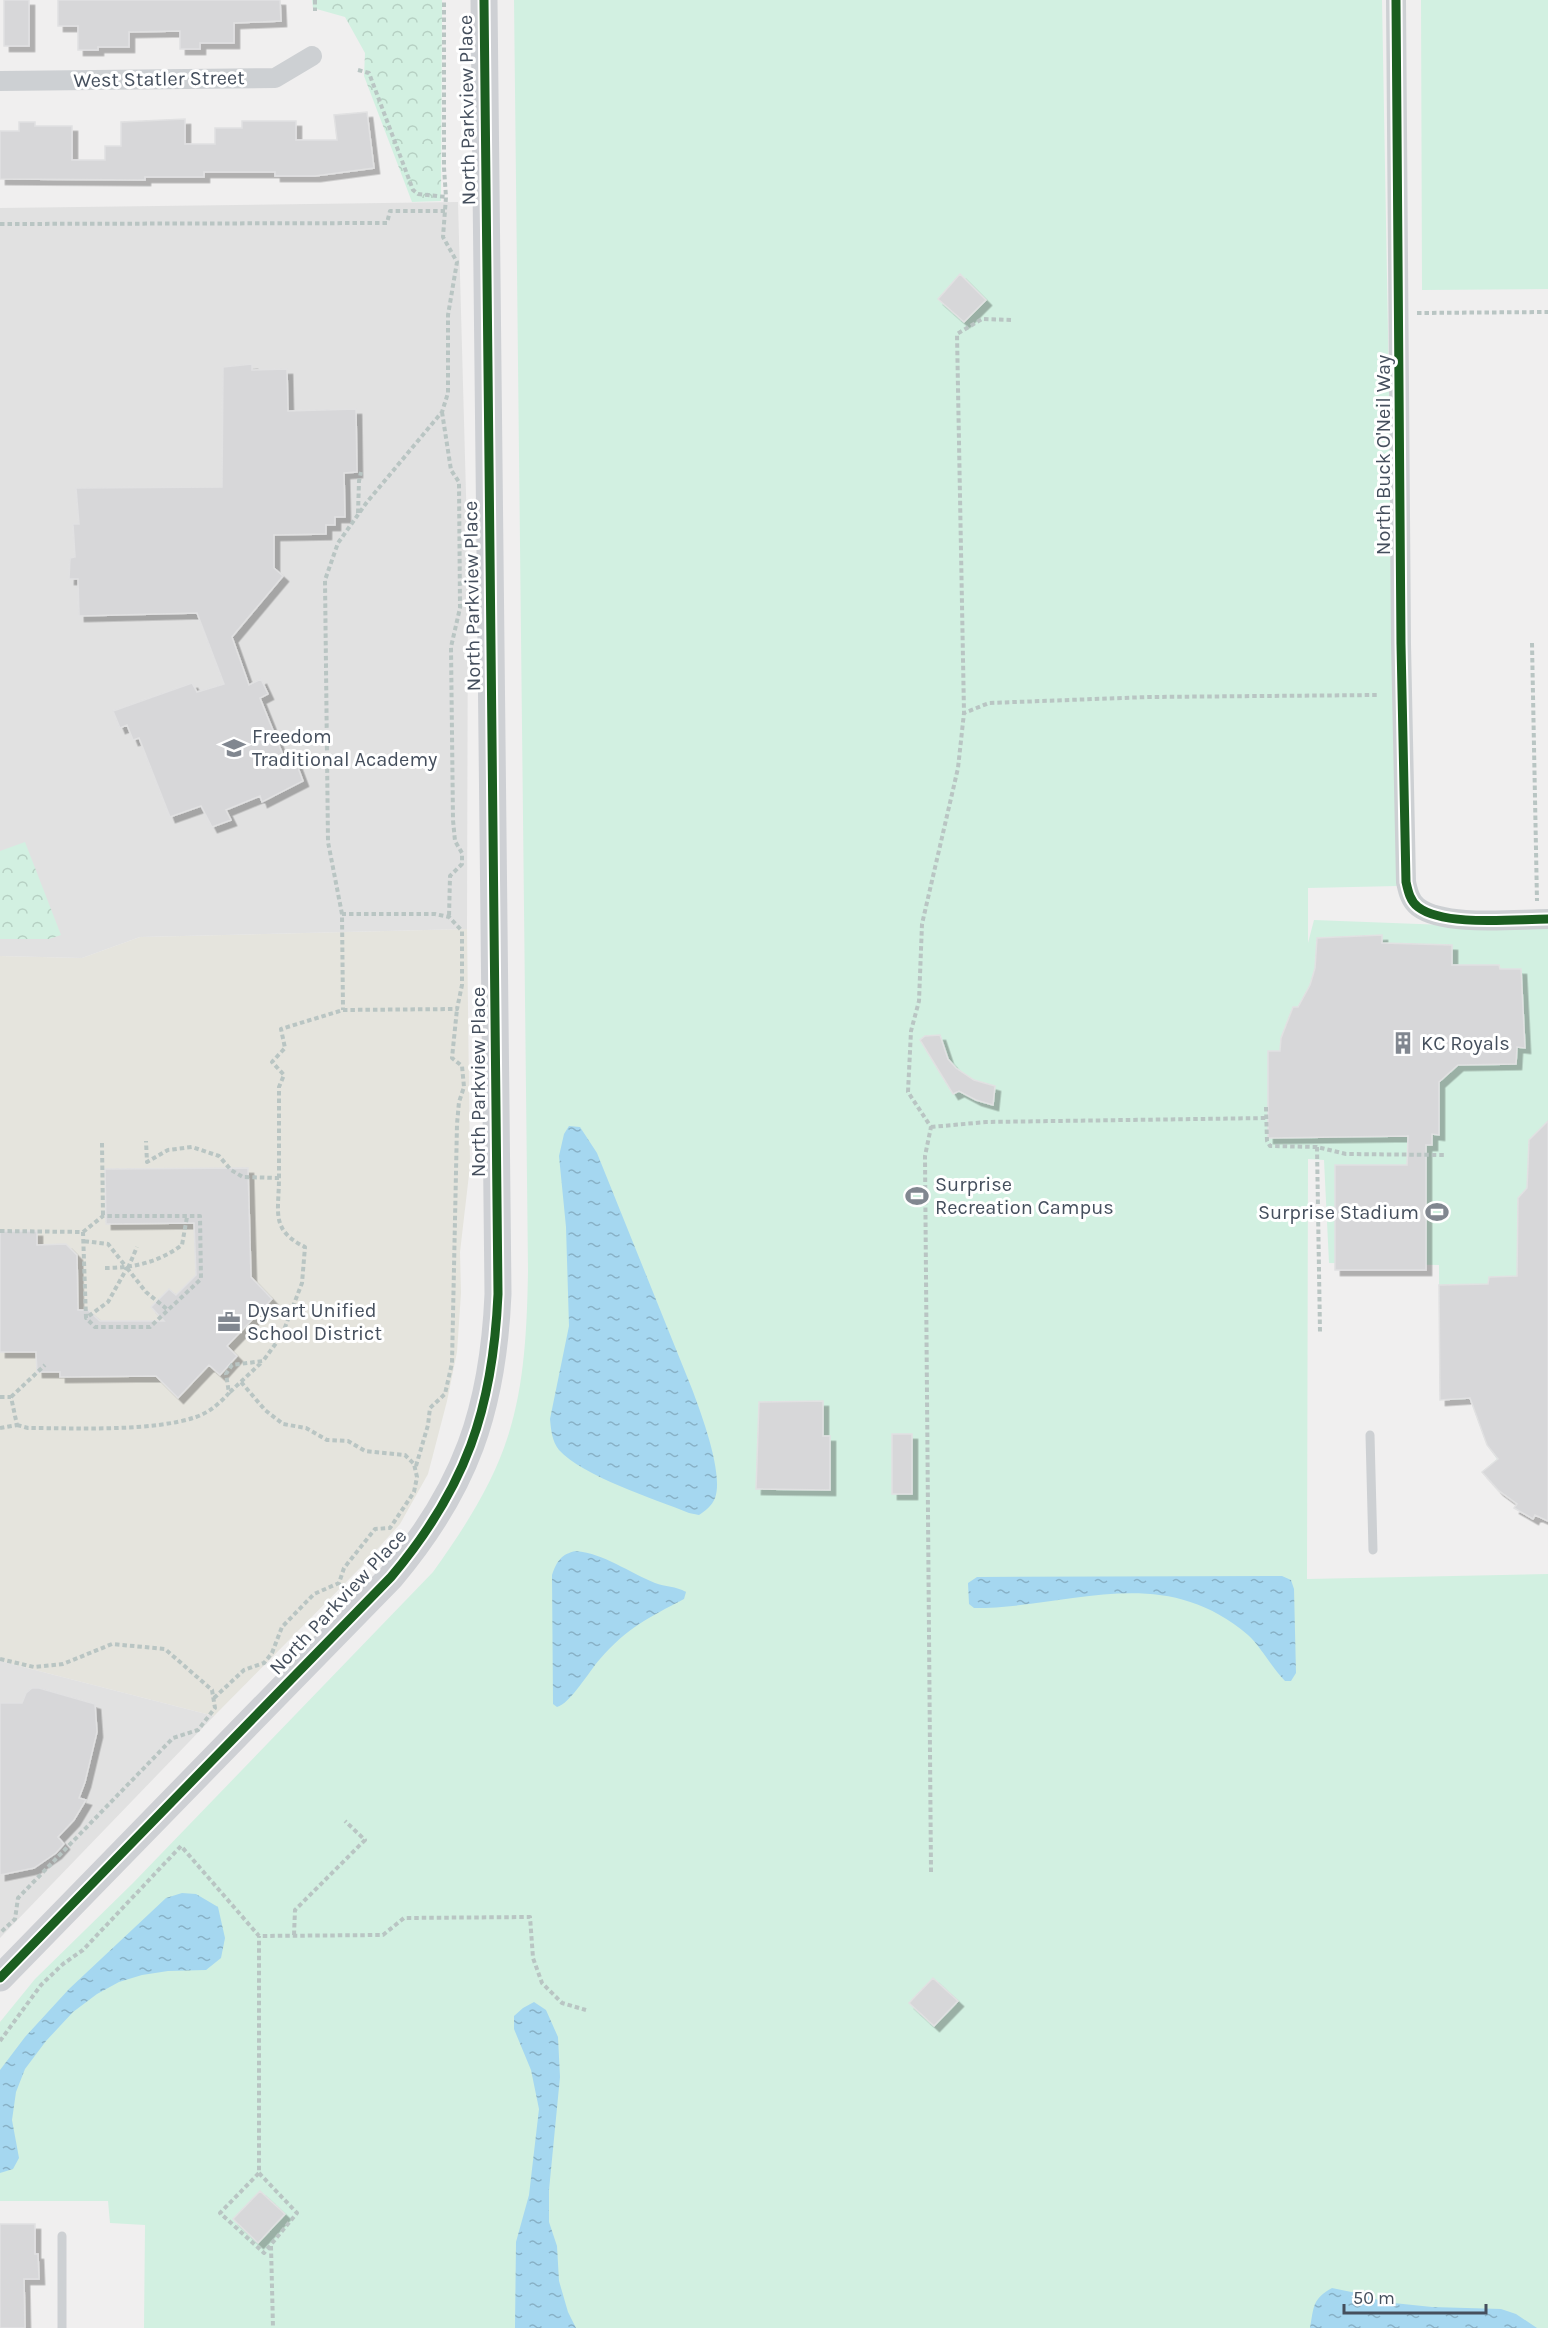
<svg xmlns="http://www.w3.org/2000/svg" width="1548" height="2328" font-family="Karla,sans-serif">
<defs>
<pattern id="forest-crowns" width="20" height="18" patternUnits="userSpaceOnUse" patternTransform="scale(1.5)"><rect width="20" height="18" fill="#d2f0e1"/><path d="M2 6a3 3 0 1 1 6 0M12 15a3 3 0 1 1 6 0" fill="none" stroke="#b6d0c3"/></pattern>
<pattern id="water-ripples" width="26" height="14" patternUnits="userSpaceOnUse" patternTransform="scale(1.5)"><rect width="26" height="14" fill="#a5d7f0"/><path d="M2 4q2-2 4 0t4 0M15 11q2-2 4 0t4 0" fill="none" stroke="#88b1c6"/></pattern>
<filter id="shadow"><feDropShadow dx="5.5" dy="5.5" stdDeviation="0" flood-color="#0004"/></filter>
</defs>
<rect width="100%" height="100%" fill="#f0efef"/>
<path fill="#e5e4dd" d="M467,929l3,237 -10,86 1,41 -4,59 -10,49 -19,73 -28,50 -38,42 -148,150 -214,-55v-705l82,2 58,-21z"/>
<path fill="#e1e1e1" d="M458,202l10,365 -1,362 -327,8 -58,21 -82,-2v-748z
M0,1661l214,55 -214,222z"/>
<path fill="url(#forest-crowns)" d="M312,0h130l-1,201 -29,1 -48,-126 1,-23 -20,-36 -32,-9z
M25,842l36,93 -12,4h-49v-88z"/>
<path fill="#d2f0e1" d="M514,0h868l16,886 -90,2v55l6,-23 131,5 103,1v595l-13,-6 -2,4 -19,-11 3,-4 -19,-14 -16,-18 15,-13 -10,-14 -17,-46 -30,1 -1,-135 -110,-2 -5,-103 -16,-1 -1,420 241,-5v754h-1404l1,-103 -35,-2 -2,-22h-108v-179l35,-43 98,-96 300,-311c30,-42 59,-86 75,-136 17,-52 19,-111 20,-165z
M1421,0h127v289l-126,1z"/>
<path fill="url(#water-ripples)" d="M569,1126l11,1 17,26 95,236c9,24 32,85 23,109 -3,8 -10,13 -16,17l-10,-2c-34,-14 -107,-37 -130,-63 -7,-9 -8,-20 -9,-31l19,-93 -3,-99 -7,-71 5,-22z
M576,1551c29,3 52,21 79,32 10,4 21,3 31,9l-2,7c-36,19 -56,28 -84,60 -10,11 -30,45 -43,48l-4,-3 -1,-129c5,-14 9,-21 24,-24z
M1282,1576l9,4 3,9 2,84 -5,8h-6c-14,-14 -23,-33 -37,-46 -87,-74 -175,-27 -274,-27l-5,-4 -1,-21 9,-6z
M182,1893l14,1 22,13 7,31 -4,20 -15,12 -38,1 -26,4 -23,7 -22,12 -24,18 -27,29 -21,28 -9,23 -4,28 7,38 -6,11 -13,4v-103l25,-33 44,-48 97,-91z
M534,2002l12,8 12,27 2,40 -11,113v32l8,24 2,35 9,31 8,16h-61l1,-86 13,-47 10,-86 -8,-39 -17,-41v-13l9,-8z
M1332,2288l29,6 23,8 48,5 69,2 15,5 21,14h-227c4,-21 2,-29 22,-40z"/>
<path fill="#d7d7d9" stroke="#e1e1e2" stroke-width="1.5" filter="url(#shadow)" d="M4,0h25v46h-25z
M58,0h222l1,21 -47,2v20h-34v6h-20v-18l-51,1v15h-31v3h-20v-24h-20z
M367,112l7,56 -59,8h-40v-4h-71v5h-59v3l-145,-1v-48h19v-9h16v4h37v34h33v-14h16v-24l64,-3v25h30v-16h27v-7h54v19h41l-3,-25z
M960,274l26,26 -22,22 -26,-23z
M252,364v6l35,-1 1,42 68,-2 1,63 -13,1 1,44h-10v8h-9v9l-52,1v33l9,8 -51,61 17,48 12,-6 7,15 -8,4 25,62 9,-3 9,24 -41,21 -2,-6 -34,14 5,10 -19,7 -11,-21 -31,11 -31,-79 -6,2 -6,-15 -7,3 -7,-17 79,-28 5,9 27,-8 -27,-71 -118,3 -1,-37h-9l1,-21 5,-1 -2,-33h6l-3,-36 146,-1 1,-120z
M1382,935v8l70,2v20h47l1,4h21l4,79 -8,-1 -1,17 -58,1 -19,17v53l-7,-1v11h-6v125h-91v-105h72l1,-29 -140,2v-87h12l1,-13 12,-31h5l12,-22 5,-17 2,-30z
M940,1035l8,24 8,9 18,12 21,6 -2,19 -17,-5 -17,-9 -6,3 -33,-54 5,-4z
M1548,1121v400l-13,-6 -2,4 -19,-11 3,-4 -19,-14 -16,-18 16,-13 -11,-14 -17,-47 -30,2 -1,-115 49,-1 1,-7 28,-1 1,-78 9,-10 2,-48z
M248,1168l3,109 21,22 -45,47 10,10 -17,19 -11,-10 -31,33 -22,-22 -96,1v-5h-23l-1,-20h-36v-121h37v14l29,-1 11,11 1,55h10l12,11h64l-13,-14 18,-18 7,6 20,-20 -2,-52 -88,1 -1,-55z
M823,1401v35h7v54l-74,-1 3,-87z
M892,1434h20v60h-20z
M32,1688h7l56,16 2,28 -12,50 -6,16 7,2 -12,20 -16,17 6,7 -8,9 -22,15 -34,7v-172h22l4,-10z
M933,1978l25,23 -24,25 -25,-23z
M260,2191l25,23 -27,29 -25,-24z
M0,2224h35v30h3l1,25h-15l1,49h-25z"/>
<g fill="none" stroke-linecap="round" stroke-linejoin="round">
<path stroke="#b9c5c3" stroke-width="4" stroke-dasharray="4.5 3" stroke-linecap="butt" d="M315,0v11
M358,70l11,3 44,117 5,4 28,3
M0,224l387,-1 3,-12h55
M1417,313l131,-1
M1011,320l-29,-1 -25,15 7,379 25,-10 159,-6 230,-2
M442,412l9,58 8,12 1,126 -9,39 2,173 2,21 7,12v11l-12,12 -1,41
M358,513l1,-32 2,-9
M1532,643l5,258
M342,914l-14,-72 -3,-262 13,-37 29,-41 75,-90 6,-19v-78l9,-53 -14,-25 3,-40 -2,-29v-168
M1266,1107l1,34 3,5 47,1 29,7 98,1
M931,1127l55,-5 282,-4
M102,1143l1,73
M1317,1147l3,185
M279,1178v-91l5,-12 -12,-13 13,-14 -4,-19 62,-19 114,-1 5,-24v-54l-13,-14 -14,-3h-93l1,96
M0,1231l83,1 3,86 22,-16 19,-34 -19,-24 -25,-3
M83,1232l20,-16h97l1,63 -51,48h-55l-9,-9
M105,1268c29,0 54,-6 77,-23l5,-28
M127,1268l19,24 22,18
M128,1268l9,-21
M230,1392l32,-30
M0,1397h11l6,28 -17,3
M11,1397l34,-32
M17,1425l11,3c48,0 124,4 168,-11 14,-5 24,-14 33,-24l-3,-19 6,-9 31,-4 19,-26 20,-52 3,-36c-35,-17 -26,-35 -26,-69l-36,-1 -12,-7 -12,-14 -27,-9 -24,3 -21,12 -1,-21
M416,1466l12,-41 2,-17 15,-14 7,-31 5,-239 2,-22 5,-15 -2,-21 -10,-8 5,-49
M0,1659l34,8 29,-3 49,-20 53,5 47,41 3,18 -17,22 -25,8 -155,160 -3,21 -15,14
M214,1698l30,-28 20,-7 8,-10 10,-26 32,-33 25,-11 5,-15 31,-39 15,-1 24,-36 3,-15 -3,-13 -9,-9 -40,-4 -17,-10 -21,-1 -21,-12 -23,-4 -18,-14 -24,-28
M931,1872l-6,-716 6,-29 -23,-35 3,-61 8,-30 3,-77 36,-156 6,-55
M294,1935l1,-25 70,-70 -20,-19
M0,2041l41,-56 22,-21 20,-14 98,-104 78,90 124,-1 21,-17 126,-1 3,41 9,25 20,20 24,7
M259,2173l38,40 -33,40 -44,-40 39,-40v-237
M271,2246l2,82"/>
<path stroke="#cdd0d3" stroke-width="9" d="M1370,1435l3,115
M62,2236v92"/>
<path stroke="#cdd0d3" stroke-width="20" d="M1396,0l5,644 5,238c2,9 4,19 12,25 26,20 97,12 130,12
M0,81l275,-3 37,-22"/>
<path stroke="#ced0d4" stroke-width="27" d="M0,1978l391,-401c75,-89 102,-168 107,-283l-14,-1294"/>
<g stroke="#fff" stroke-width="13">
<path id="cycleway" d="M1396,0l5,644 5,238c2,9 4,19 12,25 26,20 97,12 130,12
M0,1978l391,-401c75,-89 102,-168 107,-283l-14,-1294"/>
</g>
<use href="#cycleway" stroke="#1b5e20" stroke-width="9"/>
</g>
<defs>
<g id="school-bare" transform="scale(1.8)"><path d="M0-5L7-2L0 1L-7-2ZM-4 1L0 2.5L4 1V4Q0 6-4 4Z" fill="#818790" stroke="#fff" stroke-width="2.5" paint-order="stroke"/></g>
<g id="building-bare" transform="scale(1.8)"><path d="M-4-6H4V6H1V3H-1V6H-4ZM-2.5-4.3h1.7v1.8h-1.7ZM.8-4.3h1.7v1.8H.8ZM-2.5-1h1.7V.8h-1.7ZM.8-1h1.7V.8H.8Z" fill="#818790" stroke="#fff" stroke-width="2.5" paint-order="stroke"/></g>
<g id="stadium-bare" transform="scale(1.8)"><path d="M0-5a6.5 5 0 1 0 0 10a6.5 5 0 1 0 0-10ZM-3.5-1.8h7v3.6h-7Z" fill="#818790" stroke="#fff" stroke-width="2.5" paint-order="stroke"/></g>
<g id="office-bare" transform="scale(1.8)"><path d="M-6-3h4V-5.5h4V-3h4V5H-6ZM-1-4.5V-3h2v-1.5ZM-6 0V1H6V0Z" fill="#818790" stroke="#fff" stroke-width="2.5" paint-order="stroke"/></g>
</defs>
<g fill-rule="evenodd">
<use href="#school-bare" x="234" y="748"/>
<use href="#building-bare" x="1403" y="1043"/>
<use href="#stadium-bare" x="917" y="1196"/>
<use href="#stadium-bare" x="1437" y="1212"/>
<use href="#office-bare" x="229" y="1322"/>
</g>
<g text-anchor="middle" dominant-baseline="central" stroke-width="6" stroke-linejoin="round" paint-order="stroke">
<g font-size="20" fill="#454f5d" stroke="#fff">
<text transform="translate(159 79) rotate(-1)">West Statler Street</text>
<text transform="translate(467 110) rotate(-91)">North Parkview Place</text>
<text transform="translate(1383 455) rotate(-90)">North Buck O'Neil Way</text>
<text transform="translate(472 596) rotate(-91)">North Parkview Place</text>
<text transform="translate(478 1082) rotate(-90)">North Parkview Place</text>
<text transform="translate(338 1602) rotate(-47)">North Parkview Place</text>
</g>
<g font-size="20" fill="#454f5d" stroke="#fff" text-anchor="start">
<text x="252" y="736">Freedom<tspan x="252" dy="23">Traditional Academy</tspan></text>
<text x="1421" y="1043">KC Royals</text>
<text x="935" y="1184">Surprise<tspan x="935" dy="23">Recreation Campus</tspan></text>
<text x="1419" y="1212" text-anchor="end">Surprise Stadium</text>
<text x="247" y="1310">Dysart Unified<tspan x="247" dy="23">School District</tspan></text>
</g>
</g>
<path d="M1344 2304v9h142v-9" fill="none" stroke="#454f5d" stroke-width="3"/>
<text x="1353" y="2304" font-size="18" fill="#454f5d" stroke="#ffffff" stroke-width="4.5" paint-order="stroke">50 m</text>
</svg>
